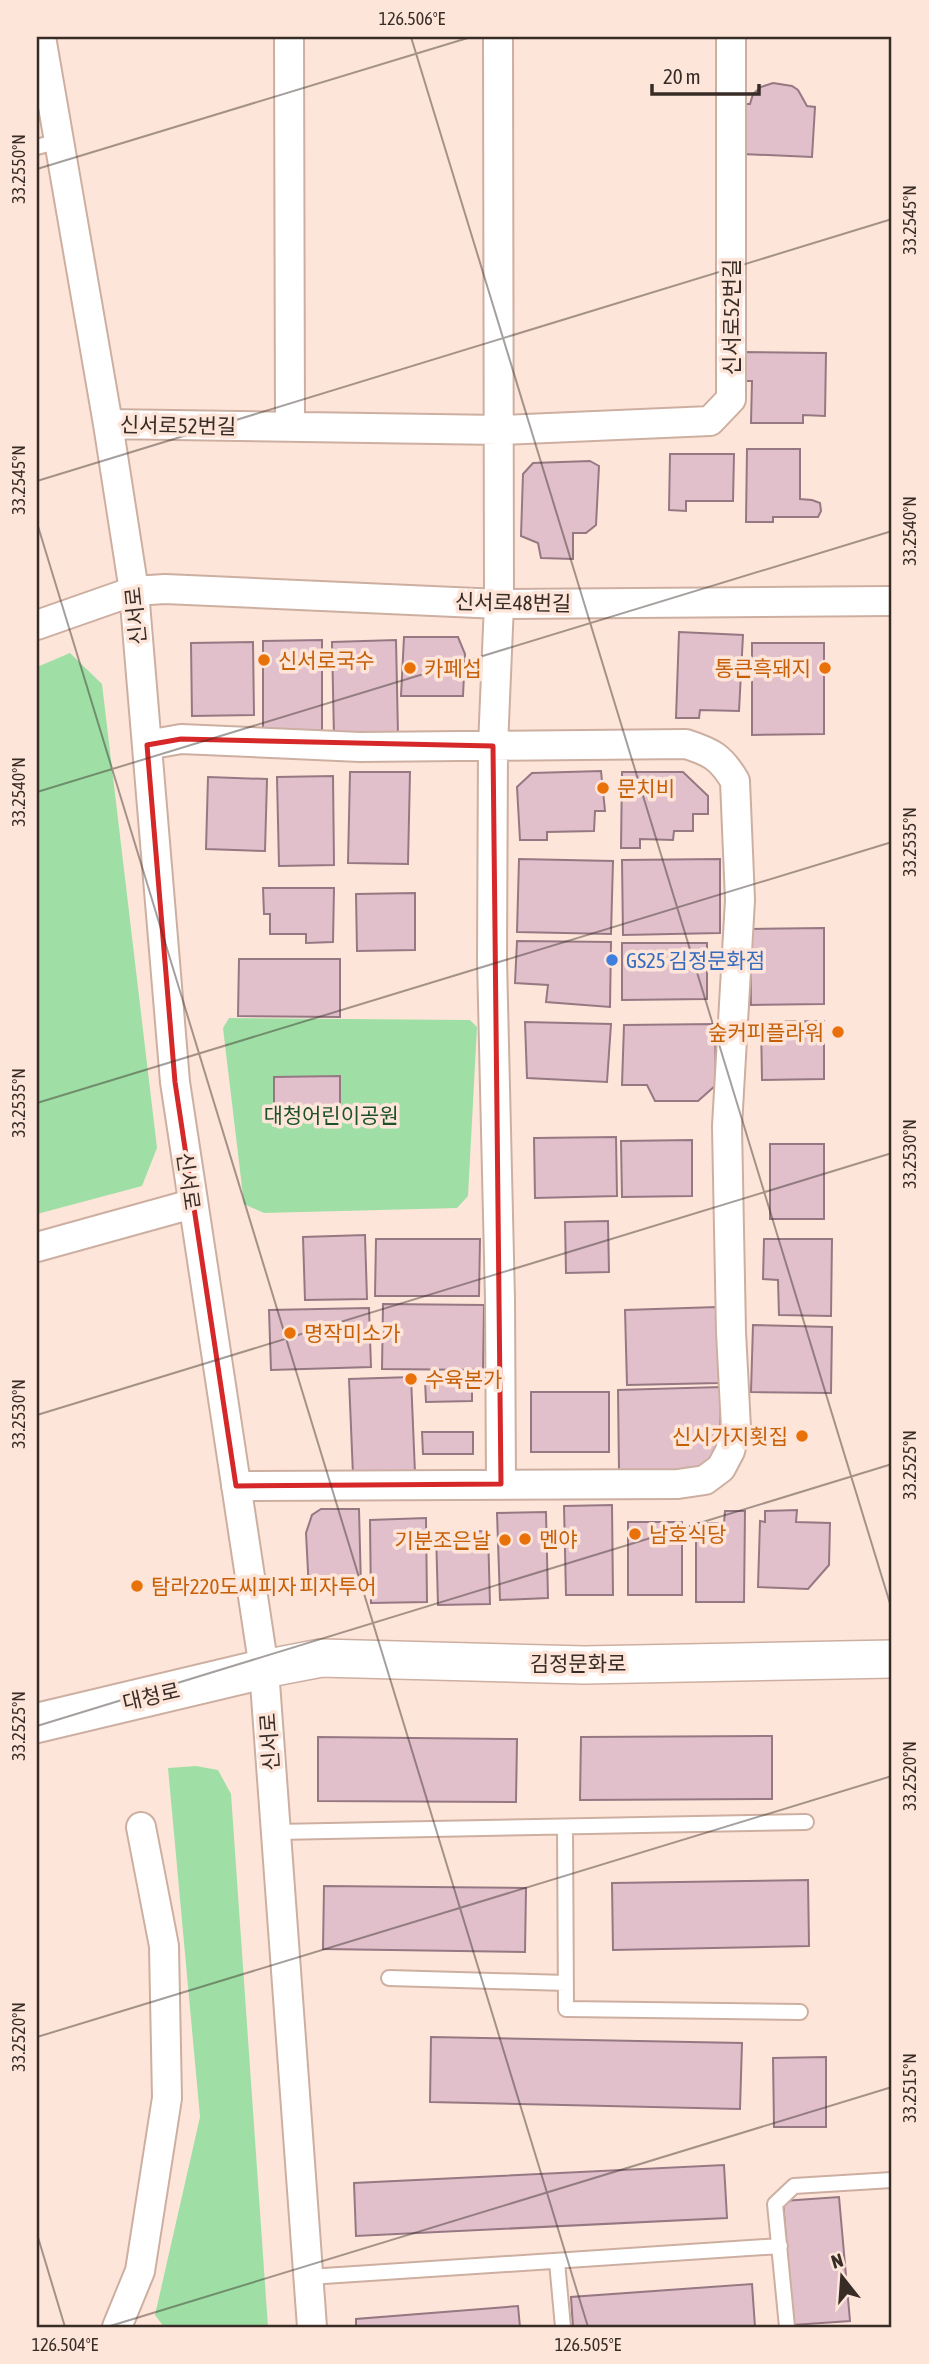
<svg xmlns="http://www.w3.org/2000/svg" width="929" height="2364" font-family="'Asap Condensed','Noto Sans KR',sans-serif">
<rect width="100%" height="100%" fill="#fee5d9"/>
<path fill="#9fdfa6" d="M70,653l32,31 55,464 -15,38 -105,28v-547z
M229,1018l241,2 7,7 -9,169 -11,12 -193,5 -20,-9 -21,-176z
M196,1766l22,4 13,24 37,533h-104l-9,-12 45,-198 -32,-349z"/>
<path fill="#e1c0cb" stroke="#967883" stroke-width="2" d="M773,83l19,3 6,4 9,16 8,1 -3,50 -70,-3 2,-50h6l3,-10 8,-7z
M741,352l85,1 -1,63 -22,-1v8h-52l1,-42h-12z
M747,449h53v50l12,1 8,3 1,8 -3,6h-45v5h-27z
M670,454h64l-1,47h-47v10l-17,-1z
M590,461l9,5 -3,59 -10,8h-13v26l-32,-1 -3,-15 -17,-7 2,-62 10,-11z
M679,632l64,3 -4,76 -39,-1 -1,8h-23z
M404,637h54l7,17 -2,42h-62z
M322,640v97l-59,1v-97z
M396,640l2,95 -64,2 -2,-95z
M253,642l1,73 -62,1 -1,-73z
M752,643h72v91l-72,1z
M601,771l4,40h-10l-1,20 -47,1v8h-27l-3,-53 15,-14z
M350,772h60l-2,92 -60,-1z
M622,772h61l25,24v18h-15v17h-19l-1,9 -33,-1v9h-19z
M333,776l1,89 -55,1 -2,-89z
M208,777l59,2 -2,72 -59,-2z
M519,859l94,2 -2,73 -94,-2z
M720,859v74l-97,2 -1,-75z
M263,888h71l-1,54 -27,1v-9h-36v-20h-6z
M415,893v57l-58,1 -1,-57z
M824,928v76l-73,1 -1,-76z
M517,941l94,1 -1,65 -64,-5 2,-17 -33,-2z
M622,943h85v56l-85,1z
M239,959h101v58l-102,-1z
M824,1021v58l-62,1 -1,-58z
M525,1022l86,2 -4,58 -80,-4z
M715,1024l1,61 -18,16h-43l-8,-16h-25l2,-60z
M340,1076v36l-66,1v-36z
M616,1137l1,59 -82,2 -1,-60z
M692,1140v56l-70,1 -1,-56z
M770,1144h54v75h-54z
M608,1221l1,51 -43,1 -1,-51z
M365,1235l2,64 -62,1 -2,-63z
M376,1239h104l-1,57h-104z
M764,1239h68l-1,77 -52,-1 -1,-35 -15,-1z
M383,1304l101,1 -1,65 -101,-1z
M717,1307l2,76 -92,2 -2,-75z
M369,1308l2,59 -100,3 -2,-60z
M753,1325l79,2 -1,66 -80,-1z
M411,1377l4,96 -62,2 -4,-96z
M472,1379v22l-46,1 -1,-22z
M721,1387l-1,62 -7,9 -15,12h-79l-1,-80z
M531,1392h78v60h-78z
M422,1432h51v22h-50z
M612,1505l1,90h-47l-2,-89z
M321,1509h38l2,79 -52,3 -3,-58 6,-18z
M797,1510l-1,12 34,1 -1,42 -21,24 -50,-2 2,-66 5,1v-11z
M725,1511h20l-1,91h-48v-79h28z
M546,1512l2,86 -48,2 -3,-87z
M426,1518l1,84 -56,1 -1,-83z
M628,1522h54v73h-54z
M488,1531l2,73 -52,1 -2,-73z
M772,1736v63l-192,1 1,-63z
M318,1737l199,2 -1,63 -198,-1z
M808,1880l1,66 -196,4 -1,-67z
M324,1886l202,2 -1,64 -202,-3z
M431,2037l311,6 -2,66 -310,-7z
M826,2057v70h-52l-1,-69z
M724,2165l3,53 -371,18 -2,-53z
M839,2197l11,124 -57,4 -10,-124z
M752,2284l3,43h-182l-2,-30z
M518,2306l2,21h-164v-8z"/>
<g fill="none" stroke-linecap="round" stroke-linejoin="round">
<g stroke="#cdafa1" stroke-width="18">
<path id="service" d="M37,147l21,-6
M565,1827l1,182 234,3
M276,1832l530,-10
M389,1978l177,5
M557,2262l6,65
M309,2277l471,-31
M787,2327l-12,-123 19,-18 98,-6"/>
</g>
<g stroke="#cdafa1" stroke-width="32">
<path id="minor" d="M41,37l67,387 26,167 41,491 89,587 48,658
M289,37l1,390
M498,37l1,567 -6,142 -1,214 8,340 1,184
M108,424l392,6 210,-9 21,-22v-362
M37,625l97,-34 31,-2 334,15 393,-3
M147,745l34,-6 179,8 326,-3c25,8 35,13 49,37l5,119 -13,226 4,206 5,96 -6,23 -9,17 -16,12 -27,4 -442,2
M37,1247l155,-43
M117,2327l23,-56 27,-173 -3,-152 -23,-119"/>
</g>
<g stroke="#cdafa1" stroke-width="40">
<path id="tertiary" d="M264,1669l57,-11 263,7 308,-6"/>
</g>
<g stroke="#cdafa1" stroke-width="42">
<path id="secondary" d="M37,1723l227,-54"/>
</g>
<use href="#service" stroke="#fff" stroke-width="14"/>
<use href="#minor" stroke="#fff" stroke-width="28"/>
<use href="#tertiary" stroke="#fff" stroke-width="37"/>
<use href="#secondary" stroke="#fff" stroke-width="38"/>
</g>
<path fill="none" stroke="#d62828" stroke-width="5" stroke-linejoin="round" d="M181,739l312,7 8,738 -265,2 -61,-404 -28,-337z"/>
<path fill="none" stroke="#382c27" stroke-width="2" stroke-opacity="0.45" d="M411,37l481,1573M37,169l434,-132M37,481l855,-262M37,523l551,1804M37,792l855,-261M37,1103l855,-261M37,1415l855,-262M37,1726l855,-262M37,2037l855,-261M37,2234l28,93M107,2327l785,-240"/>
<g fill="#e8710a" stroke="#fee5d9" stroke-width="2.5">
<circle cx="264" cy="660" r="7"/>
<circle cx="410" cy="668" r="7"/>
<circle cx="825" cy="668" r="7"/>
<circle cx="603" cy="788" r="7"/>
<circle cx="838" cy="1032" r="7"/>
<circle cx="290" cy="1333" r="7"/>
<circle cx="411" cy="1379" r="7"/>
<circle cx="802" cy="1436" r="7"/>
<circle cx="635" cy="1534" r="7"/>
<circle cx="525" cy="1539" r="7"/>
<circle cx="505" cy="1540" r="7"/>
<circle cx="137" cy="1586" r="7"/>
</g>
<circle fill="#3f7fe0" stroke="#fee5d9" stroke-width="2.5" cx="612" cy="960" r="7"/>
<g text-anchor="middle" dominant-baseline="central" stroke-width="7" stroke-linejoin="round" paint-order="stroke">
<g font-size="21" fill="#382c27" stroke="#fee5d9">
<text transform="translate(731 317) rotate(-90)">신서로52번길</text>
<text transform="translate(178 425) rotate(1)">신서로52번길</text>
<text transform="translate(513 602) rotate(1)">신서로48번길</text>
<text transform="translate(135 616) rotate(-96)">신서로</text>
<text transform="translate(189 1181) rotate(82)">신서로</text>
<text x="578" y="1663">김정문화로</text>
<text transform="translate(151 1696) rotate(-13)">대청로</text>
<text transform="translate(269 1742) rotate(-94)">신서로</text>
</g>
<g font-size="21" fill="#c56008" stroke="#fee5d9" text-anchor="start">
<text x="278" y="660">신서로국수</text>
<text x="424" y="668">카페섭</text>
<text x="811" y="668" text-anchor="end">통큰흑돼지</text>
<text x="617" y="788">문치비</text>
<text x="824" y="1032" text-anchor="end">숲커피플라워</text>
<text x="304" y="1333">명작미소가</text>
<text x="425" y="1379">수육본가</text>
<text x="788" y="1436" text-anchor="end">신시가지횟집</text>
<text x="649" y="1534">남호식당</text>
<text x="539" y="1539">멘야</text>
<text x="491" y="1540" text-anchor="end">기분조은날</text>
<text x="151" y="1586">탐라220도씨피자 피자투어</text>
</g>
<g font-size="21" fill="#366cbe" stroke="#fee5d9" text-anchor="start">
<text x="626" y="960">GS25 김정문화점</text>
</g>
<g font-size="21" fill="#1d5227" stroke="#fee5d9">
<text x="331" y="1115">대청어린이공원</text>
</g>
</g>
<rect width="929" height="2364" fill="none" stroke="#fee5d9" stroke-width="77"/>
<g transform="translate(842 2277) rotate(343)" stroke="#fee5d9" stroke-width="5" paint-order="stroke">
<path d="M0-5L12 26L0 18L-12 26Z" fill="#382c27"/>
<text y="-10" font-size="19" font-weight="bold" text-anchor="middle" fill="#382c27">N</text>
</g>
<path d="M652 84v10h107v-10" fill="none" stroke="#382c27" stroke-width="3.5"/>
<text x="663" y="84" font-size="21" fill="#382c27" stroke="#fee5d9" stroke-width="5" paint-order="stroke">20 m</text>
<rect x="38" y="38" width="852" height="2288" fill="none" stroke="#382c27" stroke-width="2.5"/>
<g font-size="18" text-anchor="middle" fill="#382c27">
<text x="412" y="25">126.506°E</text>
<text transform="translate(19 169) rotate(-90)" y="6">33.2550°N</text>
<text transform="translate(910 220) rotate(-90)" y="6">33.2545°N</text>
<text transform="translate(19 480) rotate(-90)" y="6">33.2545°N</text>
<text transform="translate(910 531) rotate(-90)" y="6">33.2540°N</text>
<text transform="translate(19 792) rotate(-90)" y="6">33.2540°N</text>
<text transform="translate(910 842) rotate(-90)" y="6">33.2535°N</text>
<text transform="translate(19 1103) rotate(-90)" y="6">33.2535°N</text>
<text transform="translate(910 1154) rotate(-90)" y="6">33.2530°N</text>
<text transform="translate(19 1414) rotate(-90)" y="6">33.2530°N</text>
<text transform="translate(910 1465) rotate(-90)" y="6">33.2525°N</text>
<text transform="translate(19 1726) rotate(-90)" y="6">33.2525°N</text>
<text transform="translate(910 1776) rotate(-90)" y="6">33.2520°N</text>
<text transform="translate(19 2037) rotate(-90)" y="6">33.2520°N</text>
<text transform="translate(910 2088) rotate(-90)" y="6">33.2515°N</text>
<text x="65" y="2351">126.504°E</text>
<text x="588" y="2351">126.505°E</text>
</g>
</svg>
